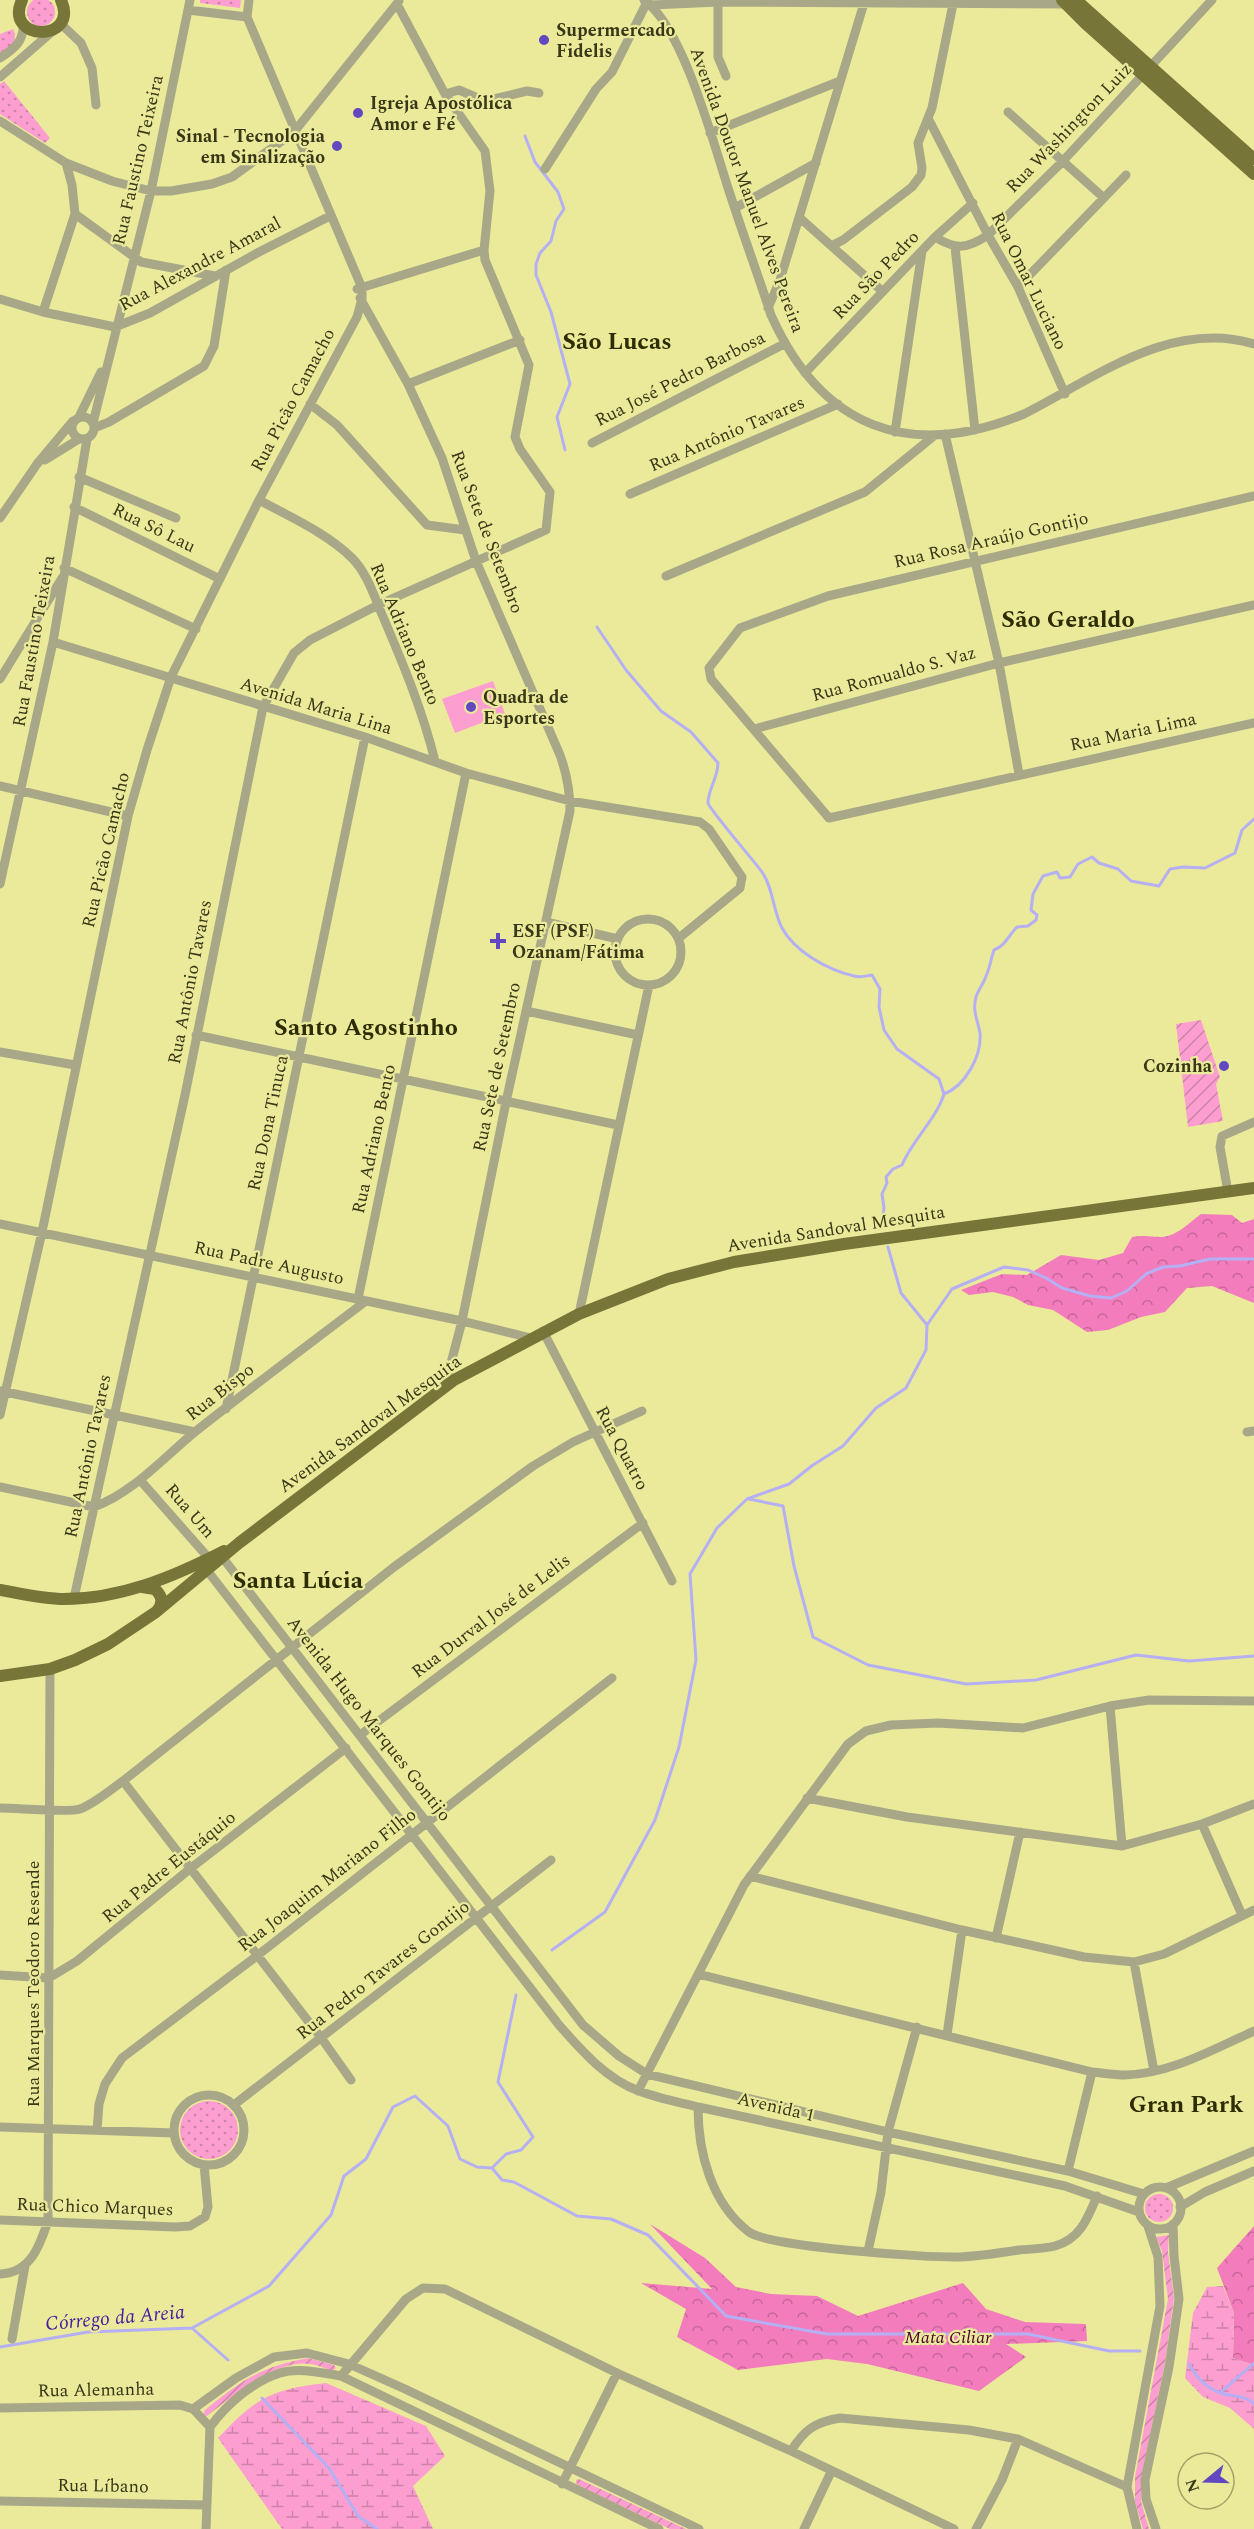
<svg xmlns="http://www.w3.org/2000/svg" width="1254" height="2529" font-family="Spectral,serif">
<defs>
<pattern id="forest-crowns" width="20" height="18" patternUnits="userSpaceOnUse" patternTransform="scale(1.5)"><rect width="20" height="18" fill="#f37cbd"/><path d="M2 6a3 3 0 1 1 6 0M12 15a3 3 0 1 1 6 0" fill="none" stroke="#c66699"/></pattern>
<pattern id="wetland-marsh" width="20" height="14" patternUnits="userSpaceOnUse" patternTransform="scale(1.5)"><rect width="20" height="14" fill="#fc9fd0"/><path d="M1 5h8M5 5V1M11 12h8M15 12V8" fill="none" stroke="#cd82a8"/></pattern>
<pattern id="park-dots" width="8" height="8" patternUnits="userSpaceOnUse" patternTransform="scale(1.5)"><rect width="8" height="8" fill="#fc9fd0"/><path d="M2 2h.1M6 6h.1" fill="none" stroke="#cd82a8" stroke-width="1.8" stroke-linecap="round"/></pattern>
<pattern id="garden-furrows" width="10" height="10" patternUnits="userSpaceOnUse" patternTransform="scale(1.5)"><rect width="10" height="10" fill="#fc9fd0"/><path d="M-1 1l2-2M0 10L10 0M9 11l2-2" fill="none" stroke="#cd82a8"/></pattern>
</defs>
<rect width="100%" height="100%" fill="#ebea9b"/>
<path fill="#fc9fd0" d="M493,681l12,33 -50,19 -13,-34z"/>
<path fill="url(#forest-crowns)" d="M1201,1214l31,1 10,8 12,-4v84l-42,-17 -25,2 -22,24 -24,5 -33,13 -21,2 -34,-22 -25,-5 -15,-8 -20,-5 -24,3 -8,-5 41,-16 25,1 34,-20 38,5 24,-7 9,-16c13,-2 17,0 28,0 15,1 30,-15 41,-23z
M650,2224l55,34 31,29 35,7 46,2 41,20 105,-33 23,26 39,13 61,2 1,17 -81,3 20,13 -47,34 -112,-27 -40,-5 -89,11 -61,-33 9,-28 -45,-26 71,6z
M1254,2226v139l-21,-7 1,-45 -17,-45z"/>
<path fill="url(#wetland-marsh)" d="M1223,2286l11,27 -1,45 21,7v64l-24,-21 -27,-11 -18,-19 8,-65 14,-26z
M326,2383l100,43 19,30 -32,30 20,43h-151l-64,-91c37,-40 54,-49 108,-55z"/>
<path fill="url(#park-dots)" d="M27 12a14 14 0 1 1 28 0a14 14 0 1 1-28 0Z
M200,0h41l-1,8 -40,-5z
M13,29l2,5 -1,8 -14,13v-21z
M4,81l46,57 -5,5 -45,-29v-30z
M180 2130a29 29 0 1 1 58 0a29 29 0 1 1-58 0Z
M1145 2208a14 14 0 1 1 28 0a14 14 0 1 1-28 0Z"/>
<path fill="url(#garden-furrows)" d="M1201,1020l19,57 -4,7 7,37 -35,6 -12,-103z
M1169,2235l-1,17 6,46 -9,65 -24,116v22l8,28h-6l-8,-27v-25l33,-178 -6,-48 -6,-14z
M308,2358l26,7 2,3 -4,3c-7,-3 -15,-6 -22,-7 -32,-6 -80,34 -103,52l-4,-1 2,-5c37,-30 55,-43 103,-52z
M579,2479l107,50h-16l-93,-44 -1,-5z"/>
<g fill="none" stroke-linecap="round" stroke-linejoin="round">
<path stroke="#b5aff4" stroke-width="3" d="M525,136l10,26 23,30 6,17 -8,12 -5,20 -11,12 -4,11v11l15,37 19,72 -13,33 8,33
M597,627l29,43 35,41 30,21 27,31c0,15 -10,26 -10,40 1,6 47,59 54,69 11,15 11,39 20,56 13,24 46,42 72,48 5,2 12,0 18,-1l8,14 -1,18 5,23 13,19 42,30 5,15
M882,1225l2,-17 -2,-14 5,-11 -1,-6 7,-8 9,-4c10,-25 34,-45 42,-71 21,-8 38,-38 36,-61 -2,-12 -8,-22 -4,-36 2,-7 8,-14 10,-21 4,-8 5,-18 8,-26 11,-4 15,-15 23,-23l11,-1 8,-6 1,-5 -6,-5 2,-16 10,-18 14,-4 3,6 10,-1 8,-13 14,-7 7,6 19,6 13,12 28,5 11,-17 13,-2 22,1 30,-15 7,-23 12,-11
M927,1325l25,-36 52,-22 24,3 18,8 16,10 28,8 21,2 16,-7 19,-17 17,-7 17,-1 30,-7h44
M749,1499l34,7 11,60 19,71 55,28 98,19 70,-4 100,-25 53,6 65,-5
M552,1950l53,-38 50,-92 24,-73 17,-87 -6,-86 27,-46 30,-29 42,-15 24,-19 30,-19 33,-38 30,-20 20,-38 1,-25 -26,-32 -13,-46
M492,2168l10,12 12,2 63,34 34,3 37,16 78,81 101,18h201l81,17h31
M192,2328l36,32
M0,2347l88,-15 104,-4 77,-42 62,-71 13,-39 22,-17 27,-52 22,-11 33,30 12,33 17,8 15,1 14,-14 15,-4 12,-13 -35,-55 18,-87
M1189,2364c7,13 17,24 32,29 11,4 25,2 33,11
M1220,2393l34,-30
M262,2398l67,70 29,48 19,13"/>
<path stroke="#a8a888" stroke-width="9" d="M644,0c40,28 70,146 86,194 13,40 28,81 41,121 51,114 139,146 253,99 71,-36 146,-95 230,-70
M718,2v55l8,19
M652,5l66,-3 347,2
M188,10l59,7 2,-17
M60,23l21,20 11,25 4,37
M0,58c14,-9 25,-17 23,-36
M0,77l55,-48
M445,94l14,-4 26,11 42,-10 12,2
M1008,112l96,86
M929,120l59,115 30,52 47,107
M0,121l66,42 46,18 39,10h20l41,-7 20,-7 62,-45 105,-131
M710,133l130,-52
M545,169l51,-80 16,-17 36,-72
M735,208l81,-45
M75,214l66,48 74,14
M800,218l82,73
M935,237c21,13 32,12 53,-2l74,-73 150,-162
M833,245l10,-5 69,-53 9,-12 1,-7 -4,-25 14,-35 21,-104
M955,247l20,183
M1018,287l108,-112
M357,289l127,-39
M360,298l48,86 34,74 34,103 84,194c7,19 10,36 10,56l-64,291 -44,219 -17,65
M0,299l43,13 72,15 35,-14 109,-61 71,-36
M768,308l12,-28 85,-280
M43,312l32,-98 -3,-29 -6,-22
M805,373l130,-136 38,-34
M408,384l112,-44
M310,404l27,21 90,100 38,5
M72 428a11 11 0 1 1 22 0a11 11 0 1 1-22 0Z
M79,417l22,-45
M93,423l58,-232 39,-191
M94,428l15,-6 95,-56 10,-20 12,-76
M895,432l27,-181
M945,434l54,229 20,111
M592,443l192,-99
M45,460l34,-21
M79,477l97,41
M630,494l208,-90
M1254,496l-426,100 -88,32 -31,40 2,11 118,139 425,-95
M259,500c31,17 68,33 93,58 16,16 23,41 32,61 20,47 39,93 51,142
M74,507l146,72
M0,518l37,-54 36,-43
M64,568l132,61
M666,576l199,-84 70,-57
M53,642l312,95 101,36 104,28 130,21 9,7 33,48 -2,11 -61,50
M0,679l62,-101
M754,729l245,-66 255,-58
M0,786l128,30
M0,884l53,-242 34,-203
M615 952a33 33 0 1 1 66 0a33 33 0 1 1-66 0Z
M546,922l72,17
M526,1011l112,24
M196,1035l422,90
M0,1052l75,13
M1228,1192l-8,-45 2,-11 32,-14
M0,1224l462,97 69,17
M358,1299l108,-526
M579,1314l70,-329
M543,1331l129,250
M1,1391l194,41
M226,1409l139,-672
M0,1415l42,-183 86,-416 19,-66 24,-73 88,-177 98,-183 5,-18v-11l-115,-271
M1247,1432l7,-1
M140,1480l73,83
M0,1487l94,20c40,-15 69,-49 102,-76 56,-44 113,-87 170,-130
M219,1553l364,472 36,31 28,18 241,58 180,39 76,23
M203,1565l356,460c23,26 47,54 80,66 18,7 39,11 59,16l367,79 74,26
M74,1598l111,-503 78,-388 31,-54 16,-13 68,-35 168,-75 4,-38 -30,-43 -5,-12 14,-72 -44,-105 -1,-10 6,-59 -5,-40 -40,-57 -48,-90
M1110,1706l12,140
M360,1735l283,-212
M123,1781l199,258 29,41
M807,1798l100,19 215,29 80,-22 52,-20
M0,1808c17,0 67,5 80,1 15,-6 30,-19 43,-28l271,-214 139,-101 40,-24 69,-31
M1202,1824l40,91
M750,1876l212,54 122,27 50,5 30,-8 90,-44
M996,1938l24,-106
M1134,1962l20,109
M698,1974l394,98c11,1 22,3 33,3 45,-1 89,-26 129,-44
M0,1975l49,3 28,-17 114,-93 155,-120
M947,2035l15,-105
M638,2091l106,-206 104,-141 18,-13 25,-6 47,-2 85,5 87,-22 39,-6 105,1
M174 2130a35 35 0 1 1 70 0a35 35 0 1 1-70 0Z
M235,2104l316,-244
M698,2107c0,45 13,96 51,125 21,15 180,26 211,25 20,-1 40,-4 59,-7 12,-1 25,-1 36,-4 25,-7 33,-28 42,-50
M0,2127l174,6
M97,2130l2,-26 6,-20 17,-26 136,-103 354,-277
M1068,2171l24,-99
M1139 2208a21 21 0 1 1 42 0a21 21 0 1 1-42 0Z
M1166,2188l88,-37
M1180,2207l25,-15 49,-21
M0,2220l175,7 15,-1 15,-9 3,-10 -4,-42
M868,2251l13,-59 7,-60 29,-105
M0,2274c31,-1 40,-29 48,-53l2,-552
M12,2339l13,-73
M341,2376l65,-77 17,-11 22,1 172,84 174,78 163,78
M0,2408l180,-3 13,4 17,18 -4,102
M193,2409l43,-31 38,-21 33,-4 42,11 56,25 294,140
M210,2427c17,-23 42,-45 70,-54 19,-6 42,0 61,3l318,153
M791,2451c13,-21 24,-29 49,-33l129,12 49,9 109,48
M562,2484l55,-111
M0,2501l206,4
M804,2529l27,-57
M976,2529l26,-49 16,-41
M1137,2529l-10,-42 33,-181 -2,-49 -10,-31
M1156,2529l-10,-30 -1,-19 24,-113 10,-68 -5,-43 -1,-32"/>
<path stroke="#777537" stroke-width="12" d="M22,0c-19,42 58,43 39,0
M1062,0l23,23 169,151
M1076,0l178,159
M142,1587l13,2c7,7 9,14 2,22
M0,1590c20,4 40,8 60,9 59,1 113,-22 164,-48
M0,1676l50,-7 25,-9 33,-16 48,-32 83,-69 215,-163 125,-66 89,-35 66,-17 110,-18 410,-56"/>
</g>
<g fill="#6148c0" stroke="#ebea9b" stroke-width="2">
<circle cx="544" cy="40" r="6"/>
<circle cx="358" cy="113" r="6"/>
<circle cx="337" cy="146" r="6"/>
<circle cx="471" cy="707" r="6"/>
<path d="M495 932h6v6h6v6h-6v6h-6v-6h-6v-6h6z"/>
<circle cx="1224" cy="1066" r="6"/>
</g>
<g text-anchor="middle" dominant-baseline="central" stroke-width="4.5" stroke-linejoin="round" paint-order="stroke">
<g font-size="18" font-weight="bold" fill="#383717" stroke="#ebea9b" text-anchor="start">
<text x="556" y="30">Supermercado<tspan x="556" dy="21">Fidelis</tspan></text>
<text x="370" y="103">Igreja Apostólica<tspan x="370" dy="21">Amor e Fé</tspan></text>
<text x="325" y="136" text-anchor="end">Sinal - Tecnologia<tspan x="325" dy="21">em Sinalização</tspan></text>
<text x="483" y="697">Quadra de<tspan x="483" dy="21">Esportes</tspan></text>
<text x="512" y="931">ESF (PSF)<tspan x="512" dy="21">Ozanam/Fátima</tspan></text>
<text x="1212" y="1066" text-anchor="end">Cozinha</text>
</g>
<g font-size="18" fill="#383717" stroke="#ebea9b">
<text transform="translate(1069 128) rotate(-46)">Rua Washington Luiz</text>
<text transform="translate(138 160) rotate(-77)">Rua Faustino Teixeira</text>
<text transform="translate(747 190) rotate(70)">Avenida Doutor Manuel Alves Pereira</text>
<text transform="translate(200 264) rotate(-28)">Rua Alexandre Amaral</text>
<text transform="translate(876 275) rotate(-46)">Rua São Pedro</text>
<text transform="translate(1029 281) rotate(64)">Rua Omar Luciano</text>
<text transform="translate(680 379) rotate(-27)">Rua José Pedro Barbosa</text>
<text transform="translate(293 400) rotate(-62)">Rua Picão Camacho</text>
<text transform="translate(727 434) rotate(-23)">Rua Antônio Tavares</text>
<text transform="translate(154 528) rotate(26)">Rua Sô Lau</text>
<text transform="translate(487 532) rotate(69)">Rua Sete de Setembro</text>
<text transform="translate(991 540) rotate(-13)">Rua Rosa Araújo Gontijo</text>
<text transform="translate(405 634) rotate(67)">Rua Adriano Bento</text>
<text transform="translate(34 641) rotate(-80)">Rua Faustino Teixeira</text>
<text transform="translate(894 674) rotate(-15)">Rua Romualdo S. Vaz</text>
<text transform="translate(316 706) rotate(17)">Avenida Maria Lina</text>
<text transform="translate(1133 732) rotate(-12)">Rua Maria Lima</text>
<text transform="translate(106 850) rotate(-77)">Rua Picão Camacho</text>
<text transform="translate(190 982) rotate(-79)">Rua Antônio Tavares</text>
<text transform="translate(497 1067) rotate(-78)">Rua Sete de Setembro</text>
<text transform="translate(268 1123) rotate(-78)">Rua Dona Tinuca</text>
<text transform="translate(374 1139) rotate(-78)">Rua Adriano Bento</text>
<text transform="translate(836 1229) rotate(-9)">Avenida Sandoval Mesquita</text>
<text transform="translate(269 1263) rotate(12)">Rua Padre Augusto</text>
<text transform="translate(220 1392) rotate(-38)">Rua Bispo</text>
<text transform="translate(370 1424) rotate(-36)">Avenida Sandoval Mesquita</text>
<text transform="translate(622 1448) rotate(62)">Rua Quatro</text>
<text transform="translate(88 1456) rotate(-78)">Rua Antônio Tavares</text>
<text transform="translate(190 1511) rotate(49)">Rua Um</text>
<text transform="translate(491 1616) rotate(-37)">Rua Durval José de Lelis</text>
<text transform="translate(369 1719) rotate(52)">Avenida Hugo Marques Gontijo</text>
<text transform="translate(169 1867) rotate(-39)">Rua Padre Eustáquio</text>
<text transform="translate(327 1880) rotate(-38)">Rua Joaquim Mariano Filho</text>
<text transform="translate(383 1970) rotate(-38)">Rua Pedro Tavares Gontijo</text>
<text transform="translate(33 1984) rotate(-90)">Rua Marques Teodoro Resende</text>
<text transform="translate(776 2107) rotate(13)">Avenida 1</text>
<text transform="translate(95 2207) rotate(2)">Rua Chico Marques</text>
<text transform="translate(96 2390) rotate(-1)">Rua Alemanha</text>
<text transform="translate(103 2486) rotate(1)">Rua Líbano</text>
</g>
<g font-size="18" font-style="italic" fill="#4e0334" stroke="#ebea9b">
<text x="948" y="2337">Mata Ciliar</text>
</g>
<g font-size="20" font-style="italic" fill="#451aa0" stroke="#ebea9b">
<text transform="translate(115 2318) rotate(-5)">Córrego da Areia</text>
</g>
<g font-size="24" font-weight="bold" fill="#2d2c02" stroke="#ebea9b">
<text x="617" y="342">São Lucas</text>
<text x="1068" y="620">São Geraldo</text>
<text x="366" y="1028">Santo Agostinho</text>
<text x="298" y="1581">Santa Lúcia</text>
<text x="1186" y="2105">Gran Park</text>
</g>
</g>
<g transform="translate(1206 2481) rotate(251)"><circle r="28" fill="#ebea9b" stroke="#a3a266" stroke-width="1.5"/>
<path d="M0-4.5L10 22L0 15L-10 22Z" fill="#6148c0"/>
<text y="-9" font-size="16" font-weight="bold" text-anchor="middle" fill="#383717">N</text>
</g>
</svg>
